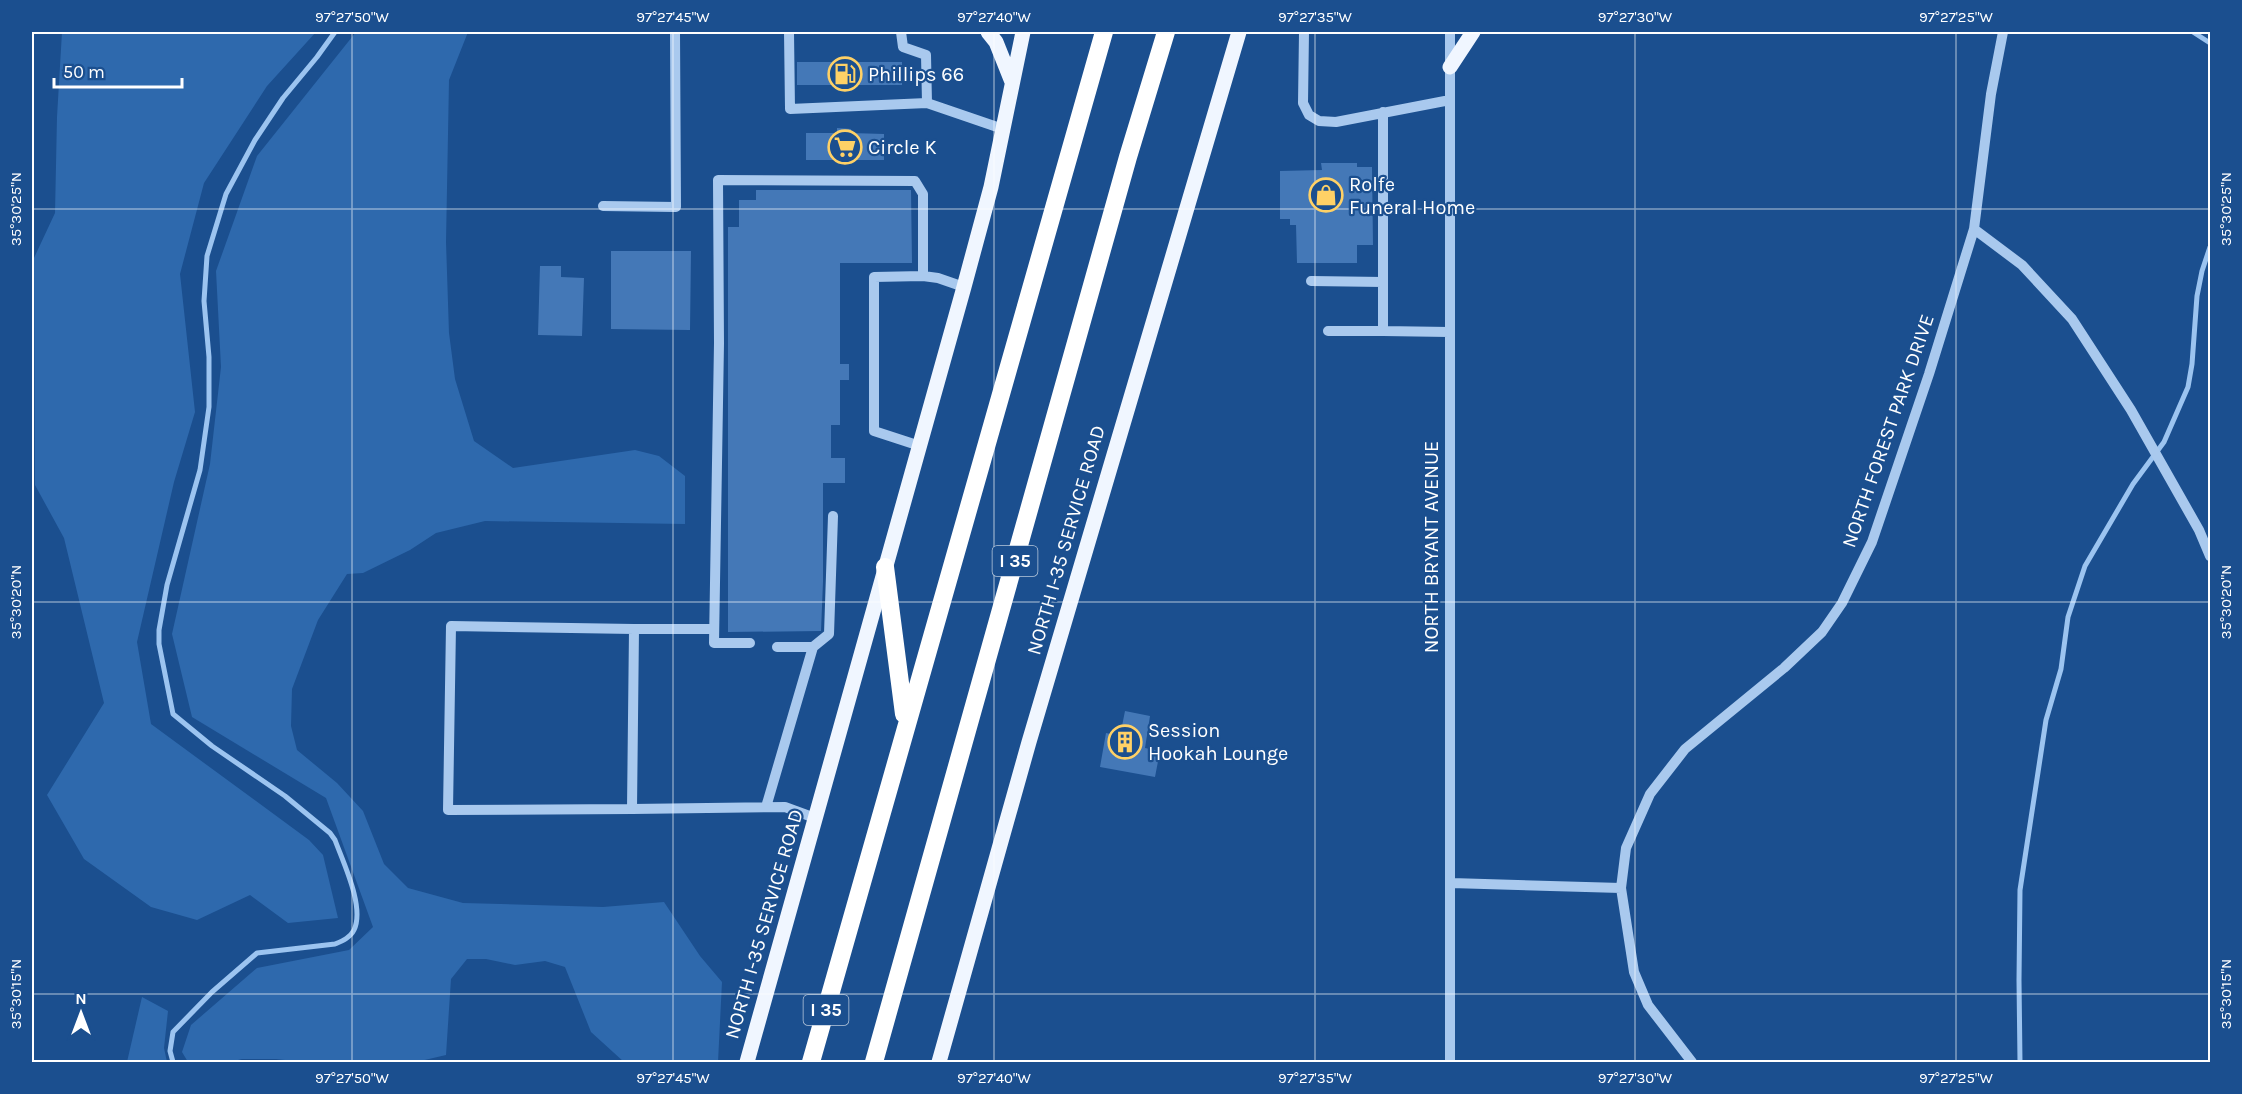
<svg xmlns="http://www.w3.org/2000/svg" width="2242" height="1094" font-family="Karla,sans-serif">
<rect width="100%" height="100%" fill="#1b4f8f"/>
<path fill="#2e69ad" d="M62,32h254l-49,54 -63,97 -24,91 15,138 -21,70 -37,160 14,82 158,116 14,15 15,63 -50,5 -38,-28 -53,25 -46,-13 -67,-48 -37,-64 57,-92 -40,-165 -29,-53 -1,-227 21,-45 2,-96z
M356,32h112l-19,48 -3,162 3,91 6,46 19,62 39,27 122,-18 24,6 26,20v48l-200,-3 -49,12 -26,17 -47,23 -16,1 -29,46 -26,69 -1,37 6,24 40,33 26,28 21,53 24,24 55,15 140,4 61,-5 36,54 22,26 -4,80h-94l-33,-30 -26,-65 -20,-6 -30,4 -29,-6h-19l-16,20 -5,76 -30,7h-114l-26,-3h-34l-12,3h-42l-6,-10 9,-27 66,-57 92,-18 24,-23 -47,-129 -134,-81 -20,-83 38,-170 11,-97 -5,-96 41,-115z
M142,997l26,14 -4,37 3,14h-40z"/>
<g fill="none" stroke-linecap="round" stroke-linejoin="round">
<path stroke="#9cc4f0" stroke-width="5" d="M2193,32l17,11
M173,1062l-3,-11 3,-19 39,-40 45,-39 78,-9c7,-3 15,-6 19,-14 11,-23 -11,-68 -19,-90l-5,-7 -45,-37 -73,-50 -39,-32 -14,-70v-14l8,-45 33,-115 9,-63v-50l-5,-56 3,-45 19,-62 29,-54 28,-42 34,-41 18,-25
M2020,1062l-1,-82 1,-90 26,-170 15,-51 7,-52 17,-51 48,-82 31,-42 24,-55 4,-23 5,-68 5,-25 8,-24"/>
</g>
<path fill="#4478b7" d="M797,62h105v23h-105z
M837,128l14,1v4l33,1v26h-78v-27h31z
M1321,163h36v4h15l1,78h-16v18h-60l-1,-38h-6v-6h-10v-48l42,-1z
M756,190h155l1,73h-72v101h9v16h-9v45h-9v33h14v25h-22v99l-2,49 -93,1v-405h11v-27h17z
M611,251h80l-1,79 -79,-1z
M540,266h21v11l23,1 -2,58 -44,-1z
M1125,711l25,5 -5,32 15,3 -5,26 -55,-10 6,-34 14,3z"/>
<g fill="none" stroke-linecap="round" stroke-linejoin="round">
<path stroke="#a9c9ee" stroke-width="10" d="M789,32l1,77 137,-6 76,26
M901,32l2,15 23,8 1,48
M1304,32l-1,71 6,12 10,6 17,1 114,-22
M1383,112v219l66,1
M603,206l73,1 -1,-175
M1974,229l48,36 50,54 59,91 68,120 11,26
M1311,281l72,1
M1328,331h55
M920,446l-46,-15v-154l49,-1
M714,629h-80l-2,180 153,-2 30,11
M750,643h-36l5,-300 -1,-163 197,1 8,13v82l15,2 26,9
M777,647h36l16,-13 4,-118
M766,807l47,-160
M632,809l-184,1 3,-184 183,3
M1451,883l170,5
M1450,1062v-1030
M1692,1062l-44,-57 -14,-33 -13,-84 5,-40 24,-54 35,-45 99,-81 38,-36 20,-29 30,-61 57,-168 45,-145 17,-135 12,-62"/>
<path stroke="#f0f6ff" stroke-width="15" d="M988,32l8,10 16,40
M1450,67l23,-35
M747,1062l217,-775 27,-100 32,-155
M939,1062l90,-320 210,-710"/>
<path stroke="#fff" stroke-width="18" d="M885,567l19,147
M811,1062l293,-1030
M874,1062l254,-905 38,-125"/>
</g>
<path fill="none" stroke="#fff" stroke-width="1.5" stroke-opacity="0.45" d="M352,32v1030M673,32v1030M994,32v1030M1315,32v1030M1635,32v1030M1956,32v1030M32,209h2178M32,602h2178M32,994h2178"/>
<defs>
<g id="fuel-ring" transform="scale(1.725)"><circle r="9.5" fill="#1b4f8f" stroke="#ffd166" stroke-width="1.5"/><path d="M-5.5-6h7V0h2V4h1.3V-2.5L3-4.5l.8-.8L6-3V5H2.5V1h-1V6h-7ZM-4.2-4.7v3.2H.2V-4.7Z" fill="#ffd166"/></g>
<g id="supermarket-ring" transform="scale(1.725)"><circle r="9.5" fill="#1b4f8f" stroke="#ffd166" stroke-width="1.5"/><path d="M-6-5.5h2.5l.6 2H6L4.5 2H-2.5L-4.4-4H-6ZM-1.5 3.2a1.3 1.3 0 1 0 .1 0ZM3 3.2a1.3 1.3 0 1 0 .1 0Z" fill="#ffd166"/></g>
<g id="shop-ring" transform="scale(1.725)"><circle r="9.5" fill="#1b4f8f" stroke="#ffd166" stroke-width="1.5"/><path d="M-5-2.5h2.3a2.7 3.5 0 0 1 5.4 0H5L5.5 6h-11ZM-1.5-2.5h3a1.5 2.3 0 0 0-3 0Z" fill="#ffd166"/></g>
<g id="building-ring" transform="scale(1.725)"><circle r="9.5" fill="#1b4f8f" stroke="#ffd166" stroke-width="1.5"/><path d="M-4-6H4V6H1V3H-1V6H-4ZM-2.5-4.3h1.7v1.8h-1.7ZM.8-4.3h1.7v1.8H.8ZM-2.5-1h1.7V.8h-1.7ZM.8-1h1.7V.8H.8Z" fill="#ffd166"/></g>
</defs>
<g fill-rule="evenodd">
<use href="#fuel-ring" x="845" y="74"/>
<use href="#supermarket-ring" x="845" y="147"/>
<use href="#shop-ring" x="1326" y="195"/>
<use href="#building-ring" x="1125" y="742"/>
</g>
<g text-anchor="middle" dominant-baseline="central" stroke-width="4.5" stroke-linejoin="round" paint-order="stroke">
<g fill="#1b4f8f" stroke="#bbcadd" stroke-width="1.5">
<rect x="992.5" y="546" width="45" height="30" rx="4.5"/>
<rect x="803.5" y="995" width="45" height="30" rx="4.5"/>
</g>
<g font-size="18" font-weight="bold" fill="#fff">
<text x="1015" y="561">I 35</text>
<text x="826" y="1010">I 35</text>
</g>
<g font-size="20" fill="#fff" stroke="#1b4f8f" text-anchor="start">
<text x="868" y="74">Phillips 66</text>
<text x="868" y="147">Circle K</text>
<text x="1349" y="184">Rolfe<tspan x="1349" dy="23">Funeral Home</tspan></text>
<text x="1148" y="730">Session<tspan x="1148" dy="23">Hookah Lounge</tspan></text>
</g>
<g font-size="20" fill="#fff" stroke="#1b4f8f">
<text transform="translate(1888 431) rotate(-71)">NORTH FOREST PARK DRIVE</text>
<text transform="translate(1066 540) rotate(-74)">NORTH I-35 SERVICE ROAD</text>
<text transform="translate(1431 547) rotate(-90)">NORTH BRYANT AVENUE</text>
<text transform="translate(764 924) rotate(-74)">NORTH I-35 SERVICE ROAD</text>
</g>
</g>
<rect width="2242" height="1094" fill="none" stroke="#1b4f8f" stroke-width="66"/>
<g transform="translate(81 1013)" stroke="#1b4f8f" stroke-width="4.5" paint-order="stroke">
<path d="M0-4.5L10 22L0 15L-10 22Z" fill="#ffffff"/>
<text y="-9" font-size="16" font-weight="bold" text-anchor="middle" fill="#ffffff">N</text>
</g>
<path d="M54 78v9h128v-9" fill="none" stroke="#ffffff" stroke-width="3"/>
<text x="63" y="78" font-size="18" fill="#ffffff" stroke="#1b4f8f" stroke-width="4.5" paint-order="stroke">50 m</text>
<rect x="33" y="33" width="2176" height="1028" fill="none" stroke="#fff" stroke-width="2"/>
<g font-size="15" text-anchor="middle" fill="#fff">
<text x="352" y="22">97°27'50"W</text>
<text x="673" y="22">97°27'45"W</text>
<text x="994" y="22">97°27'40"W</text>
<text x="1315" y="22">97°27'35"W</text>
<text x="1635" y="22">97°27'30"W</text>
<text x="1956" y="22">97°27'25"W</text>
<text transform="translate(16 209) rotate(-90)" y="5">35°30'25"N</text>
<text transform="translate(2226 209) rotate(-90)" y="5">35°30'25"N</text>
<text transform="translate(16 602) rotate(-90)" y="5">35°30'20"N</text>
<text transform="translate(2226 602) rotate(-90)" y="5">35°30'20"N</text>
<text transform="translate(16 994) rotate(-90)" y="5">35°30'15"N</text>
<text transform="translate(2226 994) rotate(-90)" y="5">35°30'15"N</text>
<text x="352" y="1083">97°27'50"W</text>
<text x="673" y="1083">97°27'45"W</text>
<text x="994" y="1083">97°27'40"W</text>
<text x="1315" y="1083">97°27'35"W</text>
<text x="1635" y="1083">97°27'30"W</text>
<text x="1956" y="1083">97°27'25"W</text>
</g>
</svg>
